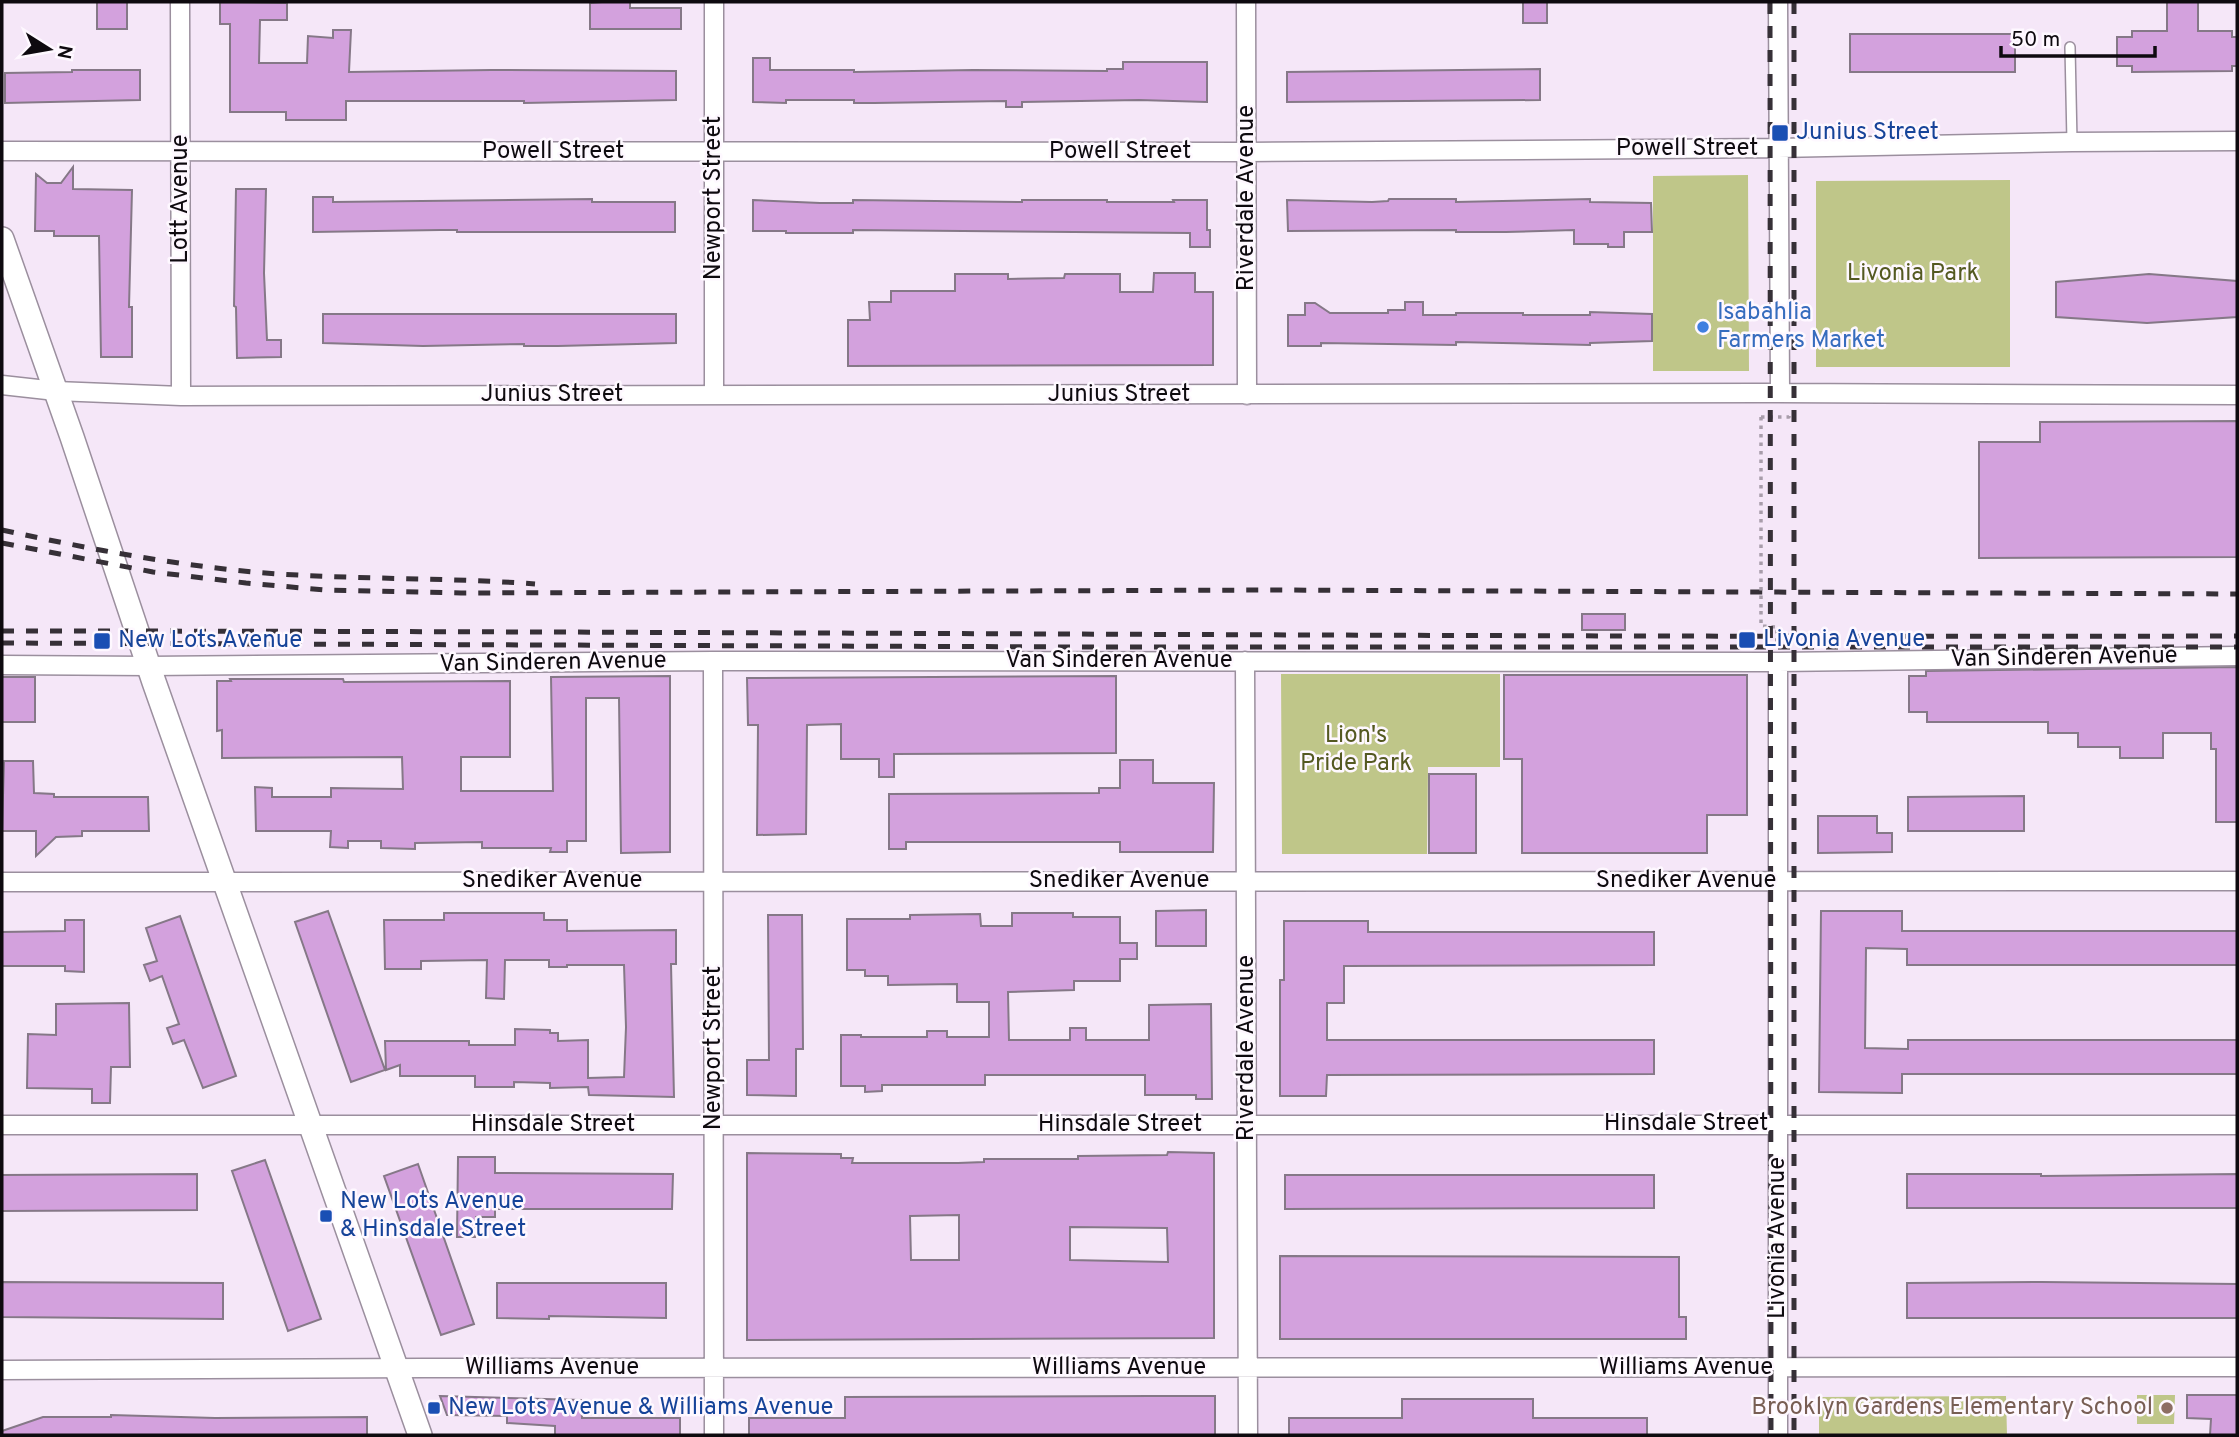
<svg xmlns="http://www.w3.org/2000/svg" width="2239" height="1437" font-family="Overpass,sans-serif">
<rect width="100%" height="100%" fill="#f5e7f8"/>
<path fill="#bfc689" d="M1748,175l1,196h-96v-195z
M2010,180v187h-194v-186z
M1281,674h219v93h-72l-1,87h-145z
M2137,1395h38l-1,29h-37z
M2006,1396l1,39h-188v-38z"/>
<path fill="#d3a1dd" stroke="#857887" stroke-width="2" fill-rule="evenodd" d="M97,2h30v27h-30z
M220,2l67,1v17h-27l-1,43h48l1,-27 25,2v-8h18l-2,42 142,-2 185,1v29l-152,3v-2h-178v19h-60v-8h-56v-88h-10z
M602,2h28v6h51v21h-91v-26z
M1523,2h24v21h-24z
M2167,2h31v29h34v6h5v29h-5v5l-100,1v-6h-15v-29h15v-6h35z
M1850,34h165v38h-165z
M753,58h17v12h84v2l119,-2 134,1v-2h16v-7h84v40l-68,-2 -117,2v5h-16v-6l-132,2h-20v-3h-68v3l-33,-1z
M1540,69v31l-253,2v-30z
M72,70h68v30l-135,3v-30l67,-1z
M73,167v22l59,1 -3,117h3v50h-31l-2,-121h-45v-5h-19l1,-57 11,9h14z
M236,189h30l-2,84 3,67h14v17l-44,1 -1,-51 -2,-1z
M313,197h20v5l259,-3v3h83v30h-218v-2h-17l-127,2z
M1389,199h67v3l134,-3v3l61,1 1,29h-28v15h-16v-3h-34v-14l-68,2h-50v-2l-168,1 -1,-31 85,2 16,-1z
M753,200l67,3h33v-3l169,2v-2h85v2h67l-1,-2h34v30h3v17h-20v-14l-337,-3v3h-67v-2h-33z
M1154,273h41v19h18v73l-365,1v-46h22l-1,-18h22v-11h64v-17h53v5l56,-1 1,-4h55v18h33z
M2149,274l88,7v36l-90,6 -91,-6v-35z
M1405,302h18v13h33v-2h67v2h67v-3l62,2v27l-62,2v2l-134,-3v3l-135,-2v3h-33v-31h17v-12h10l15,10h58v-3h17z
M323,314h353v29l-118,3h-34v-2l-101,2 -100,-3z
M2237,421v136l-258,1v-116h61v-20z
M1582,614h43v16h-43z
M2237,667v155h-21v-73h-5v-16h-48v25h-43v-11h-42v-14h-30v-11h-121v-10h-18v-36h17v-5z
M1504,675h243v140h-40v38h-185v-94h-18z
M670,676v176l-49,1 -2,-155h-33v143h-19v11h-17l1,-4h-69v-6l-67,1v6l-34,-1v-7h-33v7l-18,-1 1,-16h-75l-1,-44 17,1v9h59v-9l72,1 -1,-32 -180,1v-28l-5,1v-50h14l-1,-2h113l1,3 166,-1v76h-49v34h92l-2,-114z
M1116,676v77l-222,1v23h-15v-18h-38v-35l-34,1 -1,109 -49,1 1,-110h-10l-1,-47z
M2,677h33v45h-33z
M1120,760h33v23h61l-1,69h-93v-10h-214v7h-17v-55l210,-1v-5h21z
M4,761h29l1,32 20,1v3h94l1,34h-67v5l-26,1 -20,19v-25h-34z
M1429,774h47v79h-47z
M2024,796v35h-116v-34z
M1818,816h59v17h15v19l-74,1z
M1206,910v36h-50v-35z
M328,911l57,159 -34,12 -56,-160z
M1821,911h81v20h335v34h-330v-16l-41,-1 -1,100 43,1v-9h329v34h-335v19l-83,-1z
M444,913h100v7h23v11l109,-1v34h-5l3,133 -85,-2 -1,-8 -38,1v-5l-36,-1v5h-39v-11h-75v-11l-14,5 -1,-29h84v4h46v-16l35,1v3h8v8l30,-1v38l36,-1 2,-50 -2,-62h-57v2h-18v-7h-44l-1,39 -18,-1 1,-38 -66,1v8h-36l-1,-49h60z
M1012,913h61v4h47v26h17v16h-17v22h-46v9l-66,2 1,48h61v-12h16v12h63v-35l62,-1 1,95h-16v-4h-51v-20h-160v10h-103v6l-17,1v-6h-24v-51h20v2h66v-6h20v6h42v-35h-32v-18l-69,1v-9h-23v-6h-18v-51h63v-4l70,-1 1,12h31z
M768,915h34l1,134h-7v47l-49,-1v-35h22z
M180,916l56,160 -33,12 -19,-48 -11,4 -6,-16 12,-4 -17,-48 -12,5 -6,-16 13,-4 -11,-33z
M65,920h19v52l-19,-1v-5h-63v-34l63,-1z
M1284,921h84v11h286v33l-310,1v37h-17v37h327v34l-327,1 -1,21h-46v-116h4z
M129,1003l1,64h-19l-1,36h-18v-14l-65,-1 1,-54 28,1v-31z
M1168,1152l46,1v185l-467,2v-187l94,1v4h12l-1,5h106l26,-1v-3h94v-3l89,-1zM959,1215v45h-48l-1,-44zM1070,1227l97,1 1,34 -98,-2z
M458,1157h37v16l178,1 -1,35h-177v8h-19l-1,20h-18z
M265,1160l56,159 -33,12 -56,-160z
M418,1164l56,160 -33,11 -57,-159z
M197,1174v36l-195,1v-36z
M1907,1174h134v2l196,-2v34h-330z
M1285,1175h369v33l-369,1z
M1280,1256l399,1v60h7v22h-406z
M2,1282l221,1v36l-221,-2z
M2042,1282l195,2v34h-330v-35z
M497,1283h169v35l-117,-2v3l-52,-1z
M2187,1395h50v40h-27l1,-16 -24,-1z
M440,1396l141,4 1,18h98v17h-125v-9l-48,-3v-7l-60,-1z
M1151,1396h64v39h-466v-17h96v-21z
M1402,1399h131v19h114v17h-358v-17h113z
M111,1415l104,3 152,-1v18h-365v-4l41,-14h68z"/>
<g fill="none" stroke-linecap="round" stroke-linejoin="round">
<g stroke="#9b8f9e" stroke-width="12">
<path id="service" d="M2070,47l2,95"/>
</g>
<g stroke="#9b8f9e" stroke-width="21">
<path id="minor" d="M180,2l1,394
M1246,2l1,393
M1778,2l2,391
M2,151l1245,1 531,-4 294,-6 165,-1
M2,385l54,6 125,5 1576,-3 480,2
M714,395v-393
M713,661l1,774
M1245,661l3,774
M1778,662v773
M2,665l147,1 564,-5 1065,1 459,-6
M2,882l2235,-1
M2,1125h2235
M2,1370l422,-2 1813,-1"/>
</g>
<g stroke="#9b8f9e" stroke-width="26">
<path id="tertiary" d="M2,239l70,198 82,245 266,753"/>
</g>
<path stroke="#a89daa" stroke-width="3.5" stroke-dasharray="3.5 5" stroke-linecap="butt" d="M1761,417h28v-4
M1761,611v15l16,1v13h-5v3"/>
<use href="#service" stroke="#fff" stroke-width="9"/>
<use href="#minor" stroke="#fff" stroke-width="18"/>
<use href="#tertiary" stroke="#fff" stroke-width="23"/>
<path stroke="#363037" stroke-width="5" stroke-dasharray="12 12" stroke-linecap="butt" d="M1770,2l1,1433
M1794,2v1433
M2,530c83,18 166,34 251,42 94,8 188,5 282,12
M2,543l151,29 93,11 79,7 136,3 810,-3 966,4
M2,631c745,0 1490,7 2235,5
M2,643l1088,4h1147"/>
<path stroke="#a89daa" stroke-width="3.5" stroke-dasharray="3.5 5" stroke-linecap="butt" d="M1761,417v194"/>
</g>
<g fill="#1a4fb4" stroke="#fef8ff" stroke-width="2.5">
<rect x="1771" y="124" width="18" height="18" rx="3.5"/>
<rect x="1738" y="631" width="18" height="18" rx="3.5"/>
<rect x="93" y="632" width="18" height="18" rx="3.5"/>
<rect x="319" y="1209" width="14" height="14" rx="3.5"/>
<rect x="427" y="1401" width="14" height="14" rx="3.5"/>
</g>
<circle fill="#3f7fe0" stroke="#fef8ff" stroke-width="2.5" cx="1703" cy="327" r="7"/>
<circle fill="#8d6e63" stroke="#fef8ff" stroke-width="2.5" cx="2167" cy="1408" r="7"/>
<g text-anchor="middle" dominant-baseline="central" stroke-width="5" stroke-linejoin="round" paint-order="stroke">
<g font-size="24" fill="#164399" stroke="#fef8ff" text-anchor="start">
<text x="1796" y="133">Junius Street</text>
<text x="1763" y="640">Livonia Avenue</text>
<text x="118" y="641">New Lots Avenue</text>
<text x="340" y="1202">New Lots Avenue<tspan x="340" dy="28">&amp; Hinsdale Street</tspan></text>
<text x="448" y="1408">New Lots Avenue &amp; Williams Avenue</text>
</g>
<g font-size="24" fill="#0e0a0f" stroke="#fef8ff">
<text x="1687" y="149">Powell Street</text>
<text x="553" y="152">Powell Street</text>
<text x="1120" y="152">Powell Street</text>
<text transform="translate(714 198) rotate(-90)">Newport Street</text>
<text transform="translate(1247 198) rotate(-90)">Riverdale Avenue</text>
<text transform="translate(181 199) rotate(-90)">Lott Avenue</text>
<text x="552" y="395">Junius Street</text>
<text x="1119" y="395">Junius Street</text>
<text transform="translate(2064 658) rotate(-1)">Van Sinderen Avenue</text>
<text x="1119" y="661">Van Sinderen Avenue</text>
<text transform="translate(553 663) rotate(-1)">Van Sinderen Avenue</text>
<text x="552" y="881">Snediker Avenue</text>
<text x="1119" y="881">Snediker Avenue</text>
<text x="1686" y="881">Snediker Avenue</text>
<text transform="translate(714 1048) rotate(-90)">Newport Street</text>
<text transform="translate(1247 1048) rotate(-90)">Riverdale Avenue</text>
<text x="1686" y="1124">Hinsdale Street</text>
<text x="553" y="1125">Hinsdale Street</text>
<text x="1120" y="1125">Hinsdale Street</text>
<text transform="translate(1778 1238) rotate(-90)">Livonia Avenue</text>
<text x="552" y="1368">Williams Avenue</text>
<text x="1119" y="1368">Williams Avenue</text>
<text x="1686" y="1368">Williams Avenue</text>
</g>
<g font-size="24" fill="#545921" stroke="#fef8ff">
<text x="1913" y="274">Livonia Park</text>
<text x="1356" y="736">Lion's<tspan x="1356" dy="28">Pride Park</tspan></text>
</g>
<g font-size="24" fill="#366cbe" stroke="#fef8ff" text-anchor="start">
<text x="1717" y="313">Isabahlia<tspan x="1717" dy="28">Farmers Market</tspan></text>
</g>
<g font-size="24" fill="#785e54" stroke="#fef8ff" text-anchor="end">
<text x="2153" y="1408">Brooklyn Gardens Elementary School</text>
</g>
</g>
<rect width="2239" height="1437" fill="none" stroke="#0e0a0f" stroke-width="7"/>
<g transform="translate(49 49) rotate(101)" stroke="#fef8ff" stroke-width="5" paint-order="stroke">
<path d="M0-5L12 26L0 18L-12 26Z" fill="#0e0a0f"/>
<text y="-10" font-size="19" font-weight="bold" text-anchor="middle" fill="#0e0a0f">N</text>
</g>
<path d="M2001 46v10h154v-10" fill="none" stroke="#0e0a0f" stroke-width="3.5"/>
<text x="2011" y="46" font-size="21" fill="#0e0a0f" stroke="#fef8ff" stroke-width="5" paint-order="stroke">50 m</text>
</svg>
